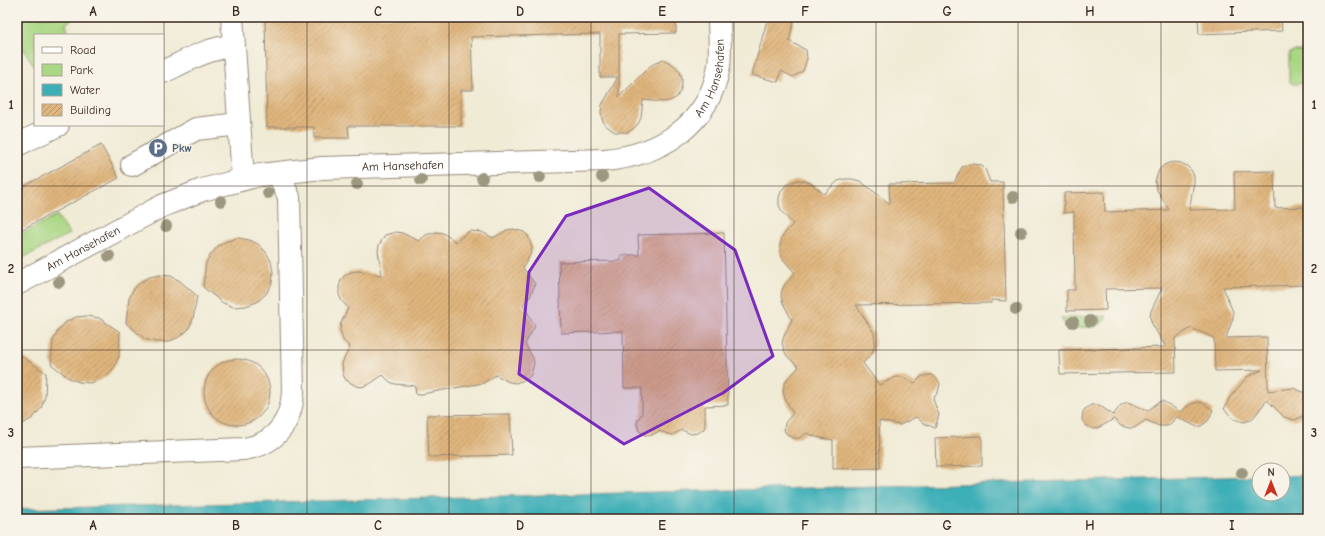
<svg xmlns="http://www.w3.org/2000/svg" width="1325" height="536" font-family="'Comic Neue',sans-serif">
<defs>
<pattern id="building-hatch" width="6" height="6" patternUnits="userSpaceOnUse"><rect width="6" height="6" fill="#e0b67e"/><path d="M-1 1l2-2M0 6l6-6M5 7l2-2" fill="none" stroke="#b79467"/></pattern>
</defs>
<rect width="100%" height="100%" fill="#f7f3e8"/>
<filter id="ink" filterUnits="userSpaceOnUse"><feTurbulence type="fractalNoise" baseFrequency=".025" numOctaves="2"/><feDisplacementMap in="SourceGraphic" scale="8" xChannelSelector="R" yChannelSelector="G"/><feConvolveMatrix kernelMatrix="1 2 1 2 8 2 1 2 1" color-interpolation-filters="sRGB"/></filter>
<filter id="wash" filterUnits="userSpaceOnUse"><feTurbulence type="fractalNoise" baseFrequency=".012" numOctaves="4" result="noise"/><feDisplacementMap in="SourceGraphic" scale="16" xChannelSelector="R" yChannelSelector="G"/><feGaussianBlur stdDeviation="0.9" result="paint"/><feColorMatrix in="noise" values="0 0 0 0 0 0 0 0 0 0 0 0 0 0 0 0 0 1.4 0 .05"/><feComposite in="paint" operator="in"/></filter>
<g filter="url(#wash)">
<rect width="100%" height="100%" fill="#f0ebd5"/>
<path fill="#aad784" stroke="#728051" d="M17,17h60l-11,6 2,12h-33v33l-18,-30z
M1293,51h15v32l-15,1 -4,-3v-26l1,-2z
M57,215l12,19 -52,27v-26l1,1z
M1107,316l-5,7 -7,4 -23,1 -9,-6 -2,-4z"/>
<path fill="#3eafb7" stroke="#3c6c6a" d="M1308,475v44h-1291v-10l1242,-33v18h24v-18z"/>
<g id="blocks">
<path fill="url(#building-hatch)" d="M265,17h411v16l-57,1v63l31,-31 13,-7 12,7 5,6 2,6v7l-2,7 -4,6 -7,3 -6,1 -20,-2 -2,18 -3,6 -5,5 -5,3h-13l-10,-7 -3,-6 -1,-7 1,-7 16,-28h-18v-43l-129,3 2,53h-12v36h-113l1,12h-35v-11h-47z
M768,17h27l-6,24 17,9 1,9 -4,12 -10,6 -12,-6 -3,11 -26,-7z
M1198,17h83l1,14 -83,3z
M101,145l18,33 -102,54v-42z
M1175,162l6,1 6,3 4,4 3,6v6l-5,28 46,-1 -1,-37 40,-1 1,37 33,-1v78l-85,2 10,25v6l-7,20 41,-1 1,54 25,-3 10,4 5,8v8l-4,7 -5,3 -5,2 -10,-3 -17,-17 -13,17 -4,3 -6,2 -10,-3 -10,-10 6,-12 17,-20 15,-7 -47,1 -1,-33 -23,-10 -16,10 1,34 -116,2 -1,-24 107,-3 -14,-23 -2,-7 1,-6 11,-23 -57,1 1,21 -39,1v-21h8l-1,-78 -10,1v-20l40,-1 1,20 64,-2 -13,-22 -1,-7 4,-11 5,-5 5,-2z
M971,164l10,1 4,4 5,13h13l3,119 -15,-1v3l-135,2 18,28 1,7 -1,7 -2,6 -9,10 16,22 17,-8h6l13,6 6,-6 7,-2h4l6,5 2,4 -2,8 -5,7 6,16 -4,13 -12,-5 -7,-6 -16,8 -21,-4 1,47 -47,1v-29l-17,-3 -9,-4 -8,5h-7l-6,-5 -2,-3 1,-7 8,-10 -8,-14 -2,-7 1,-7 3,-6 12,-12 -12,-11 -3,-6 -2,-7 2,-7 8,-16 -9,-17 -2,-7 1,-6 3,-6 10,-11 -12,-14 -3,-7v-7l2,-8 11,-13 -11,-12 -3,-7v-7l2,-7 5,-6 6,-3 7,-2 6,1 6,2 13,11 14,-13 7,-2h7l8,2 30,23 -1,-20 65,-1 8,-16z
M513,229l11,3 4,4 4,11 -1,6 -8,15 12,16 -5,13 -7,7 12,22 -10,18 8,14 1,5 -3,12 -4,4 -11,4 -7,-1 -13,-7 -13,8 -67,12 -1,-9 -20,-2 -5,-2 -7,-7 -15,10 -7,2 -5,-1 -10,-6 -3,-5 -1,-12 8,-16 -7,-7 -3,-11 1,-6 7,-15 -7,-8 -2,-6v-7l2,-7 4,-5 6,-3 7,-1 24,4 -4,-24 1,-6 6,-10 11,-3 6,1 17,8 7,-6 10,-3 7,1 13,9 9,-8 5,-3 12,1 11,6 14,-8z
M724,233l4,172 -23,1v19l-1,4 -6,4 -7,1 -9,-4 -10,5 -13,-4 -7,4h-7l-6,-4 -2,-7 1,-4 4,-7v-25h-18l-1,-57 -62,2 -2,-71 62,-1v-6h18l-1,-20z
M238,238l11,2 9,4 8,8 5,9 2,11 -1,11 -6,11 -9,8 -11,4 -12,1 -11,-4 -20,-16 3,-24 5,-9 7,-8 9,-5z
M160,275l11,1 9,5 17,15 -4,23 -5,11 -9,7 -11,5h-12l-11,-3 -19,-16 3,-24 4,-9 7,-8 10,-5z
M87,316l12,2 21,14 -1,24 -4,10 -6,8 -9,6 -10,3 -11,-1 -10,-4 -18,-14 2,-23 5,-10 8,-9 10,-5z
M17,353l29,20 -1,24 -4,11 -8,10 -16,9z
M204 392a33 33 0 1 1 66 0a33 33 0 1 1-66 0Z
M1162,401l6,3 12,8 11,-8 7,-2 5,1 10,7 -5,11 -7,5 -4,1 -20,-10 -7,7 -3,2h-8l-13,-6 -12,8h-5l-8,-2 -7,-7 -16,9 -4,1 -7,-3 -5,-6 1,-8 2,-3 6,-4h8l14,10 8,-10 6,-3 6,2 15,7 8,-7z
M510,414l2,41 -83,2 -2,-42z
M982,436v30l-46,1 -1,-29z"/>
</g>
</g>
<g filter="url(#ink)">
<use href="#blocks" fill-opacity="0" stroke="#968a7a" stroke-width="1"/>
<g fill="none" stroke-linecap="round" stroke-linejoin="round">
<g stroke="#968a7a" stroke-width="24">
<g id="minor">
<path d="M232,17l11,162"/>
<path d="M163,72c23,-11 44,-24 71,-26"/>
<path d="M17,145l41,-20"/>
<path d="M132,165l64,-36 43,-5"/>
<path id="s1" d="M17,284l145,-78 40,-16 58,-15 62,-7 283,-8c55,-5 104,-35 114,-94 2,-16 0,-33 0,-49"/>
<path d="M17,458l227,-9c32,-5 47,-26 49,-57l-4,-195 -11,-24"/>
</g>
</g>
<use href="#minor" stroke="#fff" stroke-width="22"/>
</g>
<g fill="#9c987f">
<circle cx="540" cy="177" r="6"/>
<circle cx="602" cy="177" r="6"/>
<circle cx="482" cy="178" r="6"/>
<circle cx="421" cy="180" r="6"/>
<circle cx="357" cy="184" r="6"/>
<circle cx="268" cy="193" r="6"/>
<circle cx="1013" cy="197" r="6"/>
<circle cx="221" cy="201" r="6"/>
<circle cx="166" cy="226" r="6"/>
<circle cx="1021" cy="232" r="6"/>
<circle cx="109" cy="256" r="6"/>
<circle cx="59" cy="282" r="6"/>
<circle cx="1016" cy="309" r="6"/>
<circle cx="1090" cy="321" r="6"/>
<circle cx="1073" cy="322" r="6"/>
<circle cx="1242" cy="473" r="6"/>
</g>
</g>
<path fill="#7b2cbf" fill-opacity="0.2" stroke="#7b2cbf" stroke-width="3" stroke-linejoin="round" d="M649,188l86,62 38,106 -50,37 -99,51 -105,-70 10,-102 37,-56z"/>
<path fill="none" stroke="#3b2a1e" stroke-width="1" stroke-opacity="0.55" d="M164,17v502M307,17v502M449,17v502M591,17v502M734,17v502M876,17v502M1018,17v502M1161,17v502M17,186h1291M17,350h1291"/>
<defs>
<g id="parking-disc" transform="scale(1)"><circle r="9.5" fill="#5c6f8a" stroke="#f7f3e8"/><path d="M-3.5-5.5H1a3.5 3.5 0 0 1 0 7H-1V5.5H-3.5ZM-1-3.4V-.6H.8a1.4 1.4 0 0 0 0-2.8Z" fill="#fff"/></g>
</defs>
<g fill-rule="evenodd">
<use href="#parking-disc" x="158" y="148"/>
</g>
<g text-anchor="middle" dominant-baseline="central" stroke-width="3" stroke-linejoin="round" paint-order="stroke">
<g font-size="12" fill="#3b2a1e" stroke="#f7f3e8">
<text stroke="none"><textPath href="#s1" startOffset="759">Am Hansehafen</textPath></text>
<text stroke="none"><textPath href="#s1" startOffset="411">Am Hansehafen</textPath></text>
<text stroke="none"><textPath href="#s1" startOffset="75">Am Hansehafen</textPath></text>
</g>
<g font-size="12" font-weight="bold" fill="#4e5e75" stroke="#f7f3e8" text-anchor="start">
<text x="172" y="148">Pkw</text>
</g>
</g>
<rect width="1325" height="536" fill="none" stroke="#f7f3e8" stroke-width="44"/>
<rect x="34" y="34" width="130" height="92" fill="#f7f3e8" stroke="#aca397"/>
<rect x="42" y="47" width="20" height="6" fill="#ffffff" stroke="#aca397"/>
<text x="70" y="54" font-size="12" fill="#3b2a1e">Road</text>
<rect x="42" y="64" width="20" height="12" fill="#aad784" stroke="#aca397"/>
<text x="70" y="74" font-size="12" fill="#3b2a1e">Park</text>
<rect x="42" y="84" width="20" height="12" fill="#3eafb7" stroke="#aca397"/>
<text x="70" y="94" font-size="12" fill="#3b2a1e">Water</text>
<rect x="42" y="104" width="20" height="12" fill="url(#building-hatch)" stroke="#aca397"/>
<text x="70" y="114" font-size="12" fill="#3b2a1e">Building</text>
<g transform="translate(1271 482)"><circle r="19" fill="#f7f3e8" stroke="#aca397"/>
<path d="M0-3L7 15L0 10L-7 15Z" fill="#c8321e"/>
<text y="-6" font-size="11" font-weight="bold" text-anchor="middle" fill="#3b2a1e">N</text>
</g>
<rect x="22" y="22" width="1281" height="492" fill="none" stroke="#3b2a1e" stroke-width="1.5"/>
<g font-size="13" text-anchor="middle" font-weight="bold" fill="#3b2a1e">
<text x="93" y="16">A</text>
<text x="236" y="16">B</text>
<text x="378" y="16">C</text>
<text x="520" y="16">D</text>
<text x="662" y="16">E</text>
<text x="805" y="16">F</text>
<text x="947" y="16">G</text>
<text x="1090" y="16">H</text>
<text x="1232" y="16">I</text>
<text x="11" y="109">1</text>
<text x="1314" y="109">1</text>
<text x="11" y="273">2</text>
<text x="1314" y="273">2</text>
<text x="11" y="437">3</text>
<text x="1314" y="437">3</text>
<text x="93" y="530">A</text>
<text x="236" y="530">B</text>
<text x="378" y="530">C</text>
<text x="520" y="530">D</text>
<text x="662" y="530">E</text>
<text x="805" y="530">F</text>
<text x="947" y="530">G</text>
<text x="1090" y="530">H</text>
<text x="1232" y="530">I</text>
</g>
</svg>
